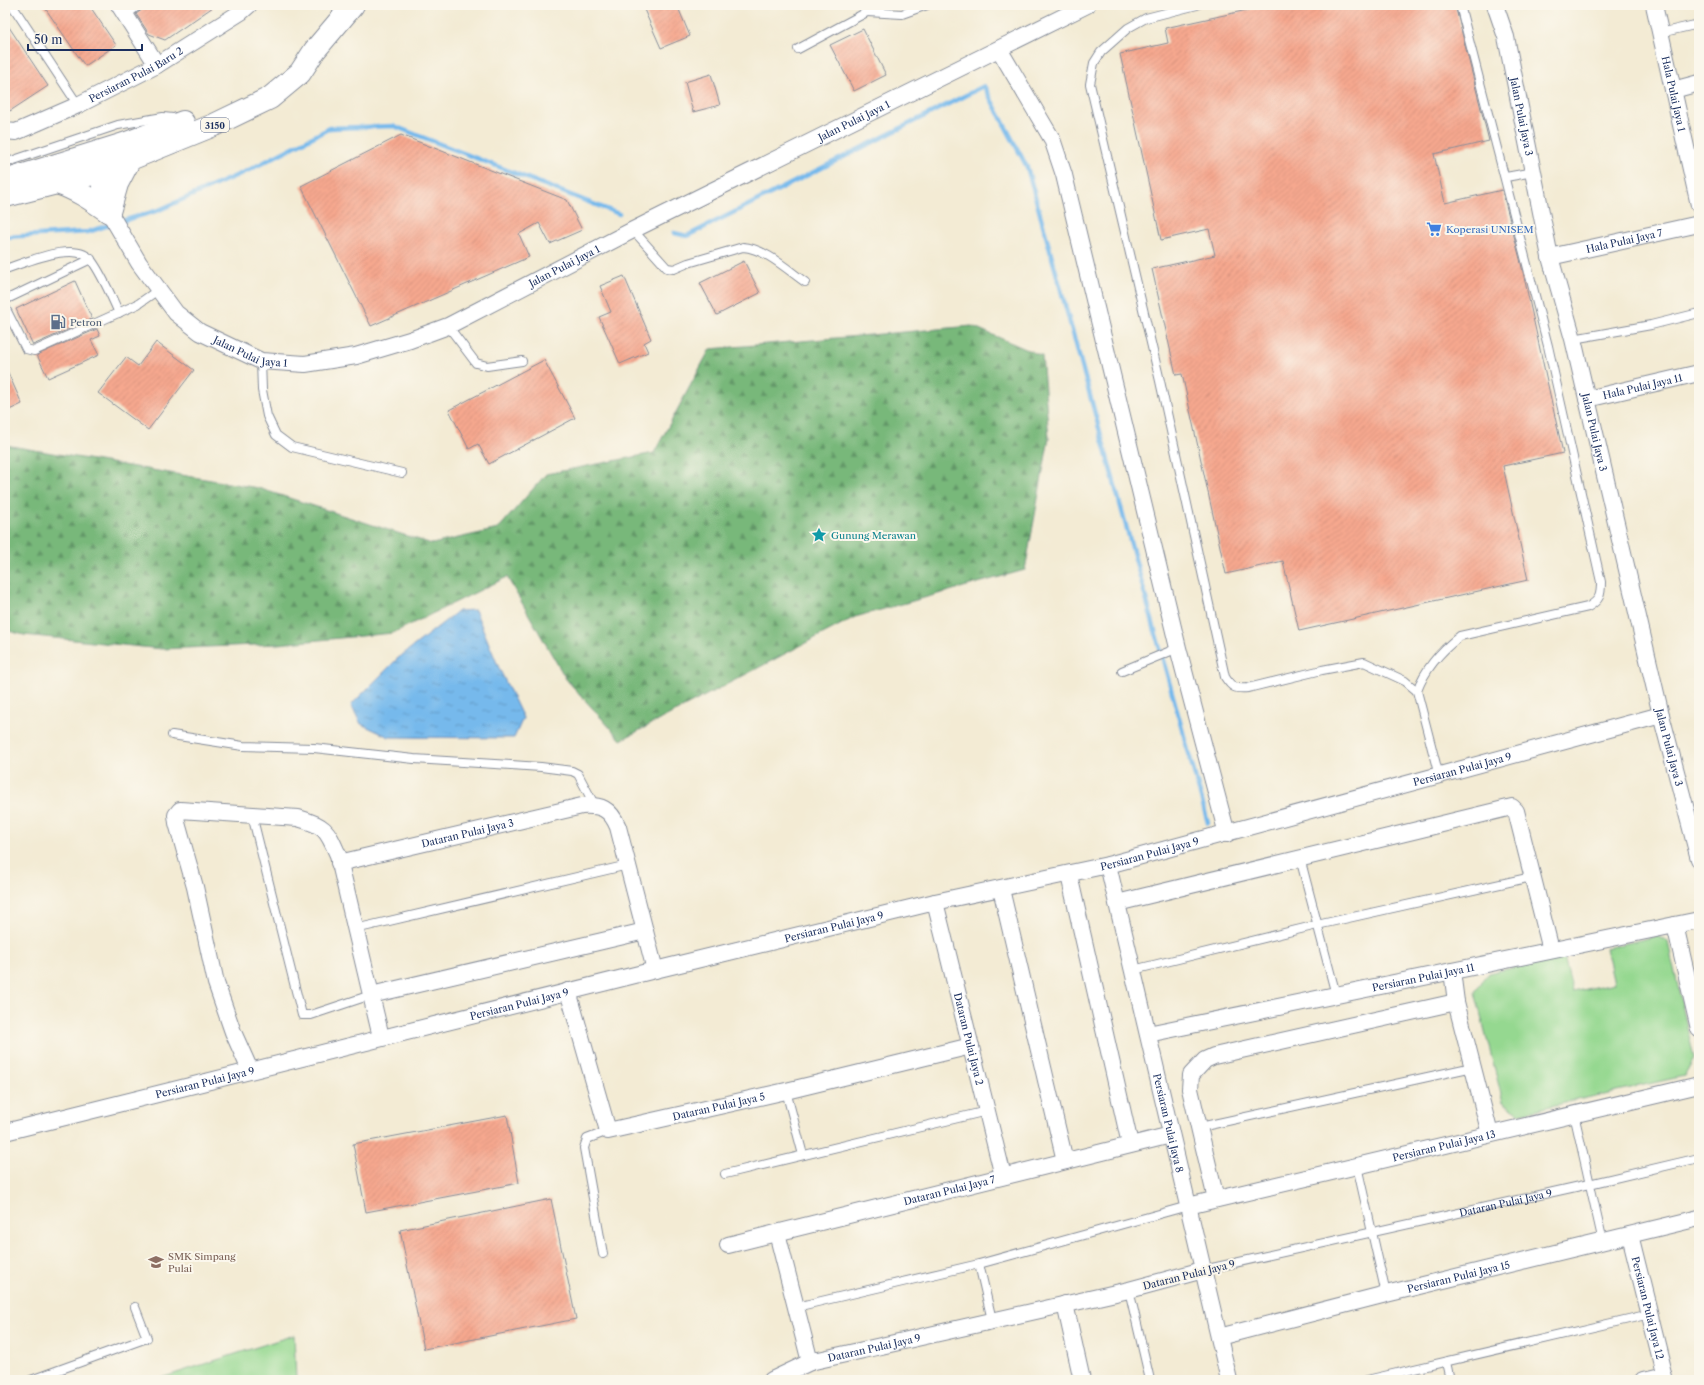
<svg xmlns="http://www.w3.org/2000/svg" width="1704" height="1385" font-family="'Libre Caslon Text',serif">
<defs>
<pattern id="forest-firs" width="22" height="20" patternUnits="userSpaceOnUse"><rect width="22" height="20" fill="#78b87a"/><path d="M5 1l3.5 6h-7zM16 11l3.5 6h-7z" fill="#629667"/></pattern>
<pattern id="water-ripples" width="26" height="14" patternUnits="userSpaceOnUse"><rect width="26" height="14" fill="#76b9ec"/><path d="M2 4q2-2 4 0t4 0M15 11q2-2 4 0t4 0" fill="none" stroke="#6097c2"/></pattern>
<pattern id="building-hatch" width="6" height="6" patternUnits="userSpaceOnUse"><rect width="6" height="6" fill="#f6a78e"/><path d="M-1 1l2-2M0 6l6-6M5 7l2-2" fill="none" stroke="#d2907d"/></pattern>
</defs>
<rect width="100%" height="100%" fill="#fbf7ec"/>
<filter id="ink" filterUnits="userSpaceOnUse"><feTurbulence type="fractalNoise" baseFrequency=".025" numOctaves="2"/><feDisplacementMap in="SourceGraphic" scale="8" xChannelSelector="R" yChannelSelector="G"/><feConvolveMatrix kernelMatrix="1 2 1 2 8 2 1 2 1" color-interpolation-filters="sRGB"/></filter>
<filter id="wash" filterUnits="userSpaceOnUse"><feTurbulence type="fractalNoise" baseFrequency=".012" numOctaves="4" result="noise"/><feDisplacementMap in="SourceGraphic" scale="16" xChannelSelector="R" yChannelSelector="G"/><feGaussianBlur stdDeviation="0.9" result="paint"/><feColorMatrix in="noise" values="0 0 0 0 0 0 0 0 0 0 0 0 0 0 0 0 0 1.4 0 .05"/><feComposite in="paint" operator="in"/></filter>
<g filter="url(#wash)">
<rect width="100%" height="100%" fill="#f3ebd4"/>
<path fill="#95d890" stroke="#588477" d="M1657,936l11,6 26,116 -10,18 -164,37 -17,-11 -28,-110 13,-19 76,-16 9,35 41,-9 -8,-35z
M294,1335l2,45h-141z"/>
<path fill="url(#forest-firs)" stroke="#4a746c" d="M972,326l70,30 7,82 -24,132 -170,47 -234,123 -55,-61 -59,-102 -114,56 -116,11 -115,5 -138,-14 -19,-5v-185l253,43 174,56 66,-15 48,-55 108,-21 56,-104z"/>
<path fill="url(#water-ripples)" stroke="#4874a5" d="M475,610l24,58 24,50 -9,20 -125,-1 -28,-13 -10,-19 46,-46 61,-48z"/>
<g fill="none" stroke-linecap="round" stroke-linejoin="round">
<path stroke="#76b9ec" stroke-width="4.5" d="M119,222l40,-12 90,-40 81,-42 64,-2 225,88
M674,233l13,3 297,-150 43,81 181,656
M5,237l83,-5 24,-8"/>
</g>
<g id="blocks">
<path fill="url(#building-hatch)" d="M43,5h46l27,40 -31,21z
M144,5h72l-51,35 -16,-6 -13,-20 7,-5z
M642,5h35l13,31 -29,12z
M1270,5h185l34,136 -55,13 11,49 57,-13 18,69 43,194 -60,13 25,114 -229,51 -16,-70 -57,13 -44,-200 -6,1 -24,-106 63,-14 -6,-26 -48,11 -41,-186 48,-11 -3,-15z
M5,21l43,65 -38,25 -5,-8z
M863,29l23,46 -32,16 -24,-46z
M711,74l9,31 -27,7 -8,-30z
M401,135l166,65 15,30 -32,14 -11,-21 -20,11 10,23 -158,69 -70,-140z
M744,261l16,32 -43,22 -17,-32z
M624,276l27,63 -7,4 4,9 -28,12 -21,-47 12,-5 -11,-26z
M75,281l17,38 -59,26 -17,-36z
M97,329l3,7 -9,4 8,15 -51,23 -11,-23z
M156,342l38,28 -46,60 -50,-37 28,-36 12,9z
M544,360l31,58 -86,46 -11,-20 -9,5 -20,-39z
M5,366l17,38 -17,8z
M507,1115l12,68 -153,29 -13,-68z
M551,1199l25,120 -152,30 -24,-119z"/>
</g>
</g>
<g filter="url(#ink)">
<use href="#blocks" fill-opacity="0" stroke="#878d99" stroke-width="1"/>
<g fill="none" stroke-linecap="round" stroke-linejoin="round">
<g stroke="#878d99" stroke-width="10">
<g id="service">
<path d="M12,5l66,100"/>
<path d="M863,5l4,7 35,2 25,-9"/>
<path d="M1197,5l-51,13 -18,10 -27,24 -7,11 -4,21 70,297 65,296c7,11 10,12 23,11l74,-18 42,-8 41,19 12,10"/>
<path d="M126,15l13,-10"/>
<path d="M1660,33l39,-9"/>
<path d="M798,49l69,-37"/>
<path d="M5,163l113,-38 45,-8 10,1"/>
<path d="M1506,177l27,-5"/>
<path d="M633,230l34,38 7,1 14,-6 55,-16c21,1 45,23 62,35"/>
<path d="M5,269c20,-6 72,-30 87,-8 11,15 19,35 27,52"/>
<path d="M5,300l86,-41"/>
<path d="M5,307l21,42 8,2 104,-47 20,-14"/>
<path d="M448,326l28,37 11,3 35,-5"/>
<path d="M1573,339l78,-14 48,-12"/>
<path d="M261,361l1,29 5,26 9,19 16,12 110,26"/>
<path d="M1122,671l56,-23"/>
<path d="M172,735l71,11 71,2 100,11 127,8 31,4 6,3 17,32"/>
<path d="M1439,776l-22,-85c8,-22 25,-41 43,-55l128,-29c12,-7 13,-12 13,-25l-53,-236 -88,-341"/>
<path d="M252,815l50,200h9l60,-20"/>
<path d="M1300,858l36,137"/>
<path d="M355,929l273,-64"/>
<path d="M1133,970l184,-45 215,-48"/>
<path d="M786,1091l17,64"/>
<path d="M1574,1114l29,128"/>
<path d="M1200,1127l273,-60"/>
<path d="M1357,1166l29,128"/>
<path d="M725,1174l262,-63"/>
<path d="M603,1254l-19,-106 3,-9 21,-8"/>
<path d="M979,1264l13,56"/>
<path id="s1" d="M1203,1270l386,-86 110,-26"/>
<path d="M1129,1290l21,90"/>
<path d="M796,1307l183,-43 209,-58"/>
<path d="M1446,1362l4,18"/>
<path d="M31,1380l116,-42 -12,-31"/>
<path d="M1367,1380l283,-66"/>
</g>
</g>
<g stroke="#878d99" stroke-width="18">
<g id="minor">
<path d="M119,5l38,60"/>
<path id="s2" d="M1495,5l11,32 44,220 23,82 88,376 38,144"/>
<path id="s3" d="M1654,5l45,200"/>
<path d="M999,49l53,90 12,36 114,473 49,186"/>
<path d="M1673,90l26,-7"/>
<path id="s4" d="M5,131l11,1 62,-27 79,-40 84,-53 8,-7"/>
<path id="s5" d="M96,173l13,39 30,51 37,50 24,19 61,29 44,3 51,-8 54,-16 38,-14 185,-96 454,-225"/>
<path id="s6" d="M1550,257l149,-33"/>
<path id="s7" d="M1587,399l112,-26"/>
<path id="s8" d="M339,863l243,-57c19,-1 28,2 36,21l37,143"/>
<path id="s9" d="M1108,865l121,515"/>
<path d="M1069,875l61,269"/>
<path d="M1001,889l64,272"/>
<path id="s10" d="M935,902l68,274"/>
<path d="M1117,903l395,-96 4,4 35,139"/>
<path d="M1675,925l24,104"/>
<path d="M1452,971l4,31 34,132"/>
<path id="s11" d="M568,991l40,140 178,-40 185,-45"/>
<path d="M371,995l274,-64"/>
<path id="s12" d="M1148,1034l551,-114"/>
<path d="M250,1070l-17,-38 -17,-49 -21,-96 -18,-64 -1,-8 4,-5 118,8c28,8 29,12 40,37l43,182"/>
<path id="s13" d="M5,1132l650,-162 280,-68 173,-37 553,-150"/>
<path d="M1216,1199l-26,-110 1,-14 14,-15 9,-4 242,-54"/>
<path id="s14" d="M1188,1206l511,-121"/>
<path id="s15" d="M777,1233l33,129 319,-72 74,-20"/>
<path id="s16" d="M1630,1235l36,145"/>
<path id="s17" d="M728,1245l443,-110"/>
<path d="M1065,1304l17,76"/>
<path id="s18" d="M1219,1337l167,-43 313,-76"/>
<path d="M772,1380l38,-18"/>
<path d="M1643,1380l21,-5"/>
</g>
</g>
<g stroke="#878d99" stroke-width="24">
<path id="primary" d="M5,181l119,-37 59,-22
M57,183c19,6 35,17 52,29l8,-28 13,-25
M5,196l91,-23 118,-48 56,-27 30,-25 15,-23 38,-45"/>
</g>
<use href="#service" stroke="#fff" stroke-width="8"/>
<use href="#minor" stroke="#fff" stroke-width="16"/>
<use href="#primary" stroke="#fff" stroke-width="22"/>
</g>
</g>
<defs>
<g id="supermarket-bare" transform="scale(1.2)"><path d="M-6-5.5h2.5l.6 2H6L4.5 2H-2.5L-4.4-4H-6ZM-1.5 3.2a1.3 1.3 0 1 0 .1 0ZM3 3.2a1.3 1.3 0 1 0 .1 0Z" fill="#3f7fe0" stroke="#fbf7ec" stroke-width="2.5" paint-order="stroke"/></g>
<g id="fuel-bare" transform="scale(1.2)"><path d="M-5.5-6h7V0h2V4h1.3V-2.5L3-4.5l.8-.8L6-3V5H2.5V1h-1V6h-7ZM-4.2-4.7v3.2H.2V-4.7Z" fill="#5c6f8a" stroke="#fbf7ec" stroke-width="2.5" paint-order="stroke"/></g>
<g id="sight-bare" transform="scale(1.2)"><path d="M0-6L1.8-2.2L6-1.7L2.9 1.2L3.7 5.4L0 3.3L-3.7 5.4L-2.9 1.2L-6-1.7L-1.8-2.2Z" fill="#0f9aa8" stroke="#fbf7ec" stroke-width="2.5" paint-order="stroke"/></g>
<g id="school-bare" transform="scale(1.2)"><path d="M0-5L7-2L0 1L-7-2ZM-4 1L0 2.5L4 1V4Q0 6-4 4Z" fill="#8d6e63" stroke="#fbf7ec" stroke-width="2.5" paint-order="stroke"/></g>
</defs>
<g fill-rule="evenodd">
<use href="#supermarket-bare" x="1434" y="229"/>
<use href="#fuel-bare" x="58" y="322"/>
<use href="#sight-bare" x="819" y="535"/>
<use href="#school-bare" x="156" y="1262"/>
</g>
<g text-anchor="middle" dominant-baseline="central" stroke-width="4" stroke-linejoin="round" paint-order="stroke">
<rect fill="#fbf7ec" stroke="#5e6b89" stroke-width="1" x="201" y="118" width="28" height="14" rx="3"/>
<g font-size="9" font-weight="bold" fill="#1b2f5e">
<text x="215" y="125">3150</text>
</g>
<g font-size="10" fill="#1b2f5e" stroke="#fbf7ec">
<text stroke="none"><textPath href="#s4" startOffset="144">Persiaran Pulai Baru 2</textPath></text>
<text stroke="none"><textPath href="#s3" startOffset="91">Hala Pulai Jaya 1</textPath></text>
<text stroke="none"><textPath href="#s2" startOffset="115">Jalan Pulai Jaya 3</textPath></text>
<text stroke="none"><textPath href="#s5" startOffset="908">Jalan Pulai Jaya 1</textPath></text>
<text stroke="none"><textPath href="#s6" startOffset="76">Hala Pulai Jaya 7</textPath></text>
<text stroke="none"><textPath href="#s5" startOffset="584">Jalan Pulai Jaya 1</textPath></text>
<text stroke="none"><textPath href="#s5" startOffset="248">Jalan Pulai Jaya 1</textPath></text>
<text stroke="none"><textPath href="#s7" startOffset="57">Hala Pulai Jaya 11</textPath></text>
<text stroke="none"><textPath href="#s2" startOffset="439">Jalan Pulai Jaya 3</textPath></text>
<text stroke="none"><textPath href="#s2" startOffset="763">Jalan Pulai Jaya 3</textPath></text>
<text stroke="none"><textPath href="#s13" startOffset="1502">Persiaran Pulai Jaya 9</textPath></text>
<text stroke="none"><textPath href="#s8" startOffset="132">Dataran Pulai Jaya 3</textPath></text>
<text stroke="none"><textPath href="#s13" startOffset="1178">Persiaran Pulai Jaya 9</textPath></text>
<text stroke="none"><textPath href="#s13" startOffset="854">Persiaran Pulai Jaya 9</textPath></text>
<text stroke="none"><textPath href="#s12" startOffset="281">Persiaran Pulai Jaya 11</textPath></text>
<text stroke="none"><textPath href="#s13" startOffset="530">Persiaran Pulai Jaya 9</textPath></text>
<text stroke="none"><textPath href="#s10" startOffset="141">Dataran Pulai Jaya 2</textPath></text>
<text stroke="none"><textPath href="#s13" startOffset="206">Persiaran Pulai Jaya 9</textPath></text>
<text stroke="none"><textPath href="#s11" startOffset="259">Dataran Pulai Jaya 5</textPath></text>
<text stroke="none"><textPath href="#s9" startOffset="265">Persiaran Pulai Jaya 8</textPath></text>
<text stroke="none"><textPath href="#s14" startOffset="263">Persiaran Pulai Jaya 13</textPath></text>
<text stroke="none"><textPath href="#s17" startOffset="228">Dataran Pulai Jaya 7</textPath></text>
<text stroke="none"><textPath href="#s1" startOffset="310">Dataran Pulai Jaya 9</textPath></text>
<text transform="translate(1189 1275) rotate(-14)">Dataran Pulai Jaya 9</text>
<text stroke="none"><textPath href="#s18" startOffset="247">Persiaran Pulai Jaya 15</textPath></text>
<text stroke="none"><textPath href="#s16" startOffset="75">Persiaran Pulai Jaya 12</textPath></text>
<text stroke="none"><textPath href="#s15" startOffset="199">Dataran Pulai Jaya 9</textPath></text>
</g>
<g font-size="10" fill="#366cbe" stroke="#fbf7ec" text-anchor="start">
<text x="1446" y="229">Koperasi UNISEM</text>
</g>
<g font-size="10" fill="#4e5e75" stroke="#fbf7ec" text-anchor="start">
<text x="70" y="322">Petron</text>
</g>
<g font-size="10" fill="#0d838f" stroke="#fbf7ec" text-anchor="start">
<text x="831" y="535">Gunung Merawan</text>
</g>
<g font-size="10" fill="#785e54" stroke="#fbf7ec" text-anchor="start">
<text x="168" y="1256">SMK Simpang<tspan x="168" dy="12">Pulai</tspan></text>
</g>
</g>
<rect width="1704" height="1385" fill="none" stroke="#fbf7ec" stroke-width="20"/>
<path d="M28 44v6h114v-6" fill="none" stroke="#1b2f5e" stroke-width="2"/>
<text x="34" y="44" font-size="12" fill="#1b2f5e" stroke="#fbf7ec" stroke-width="3" paint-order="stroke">50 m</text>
</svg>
